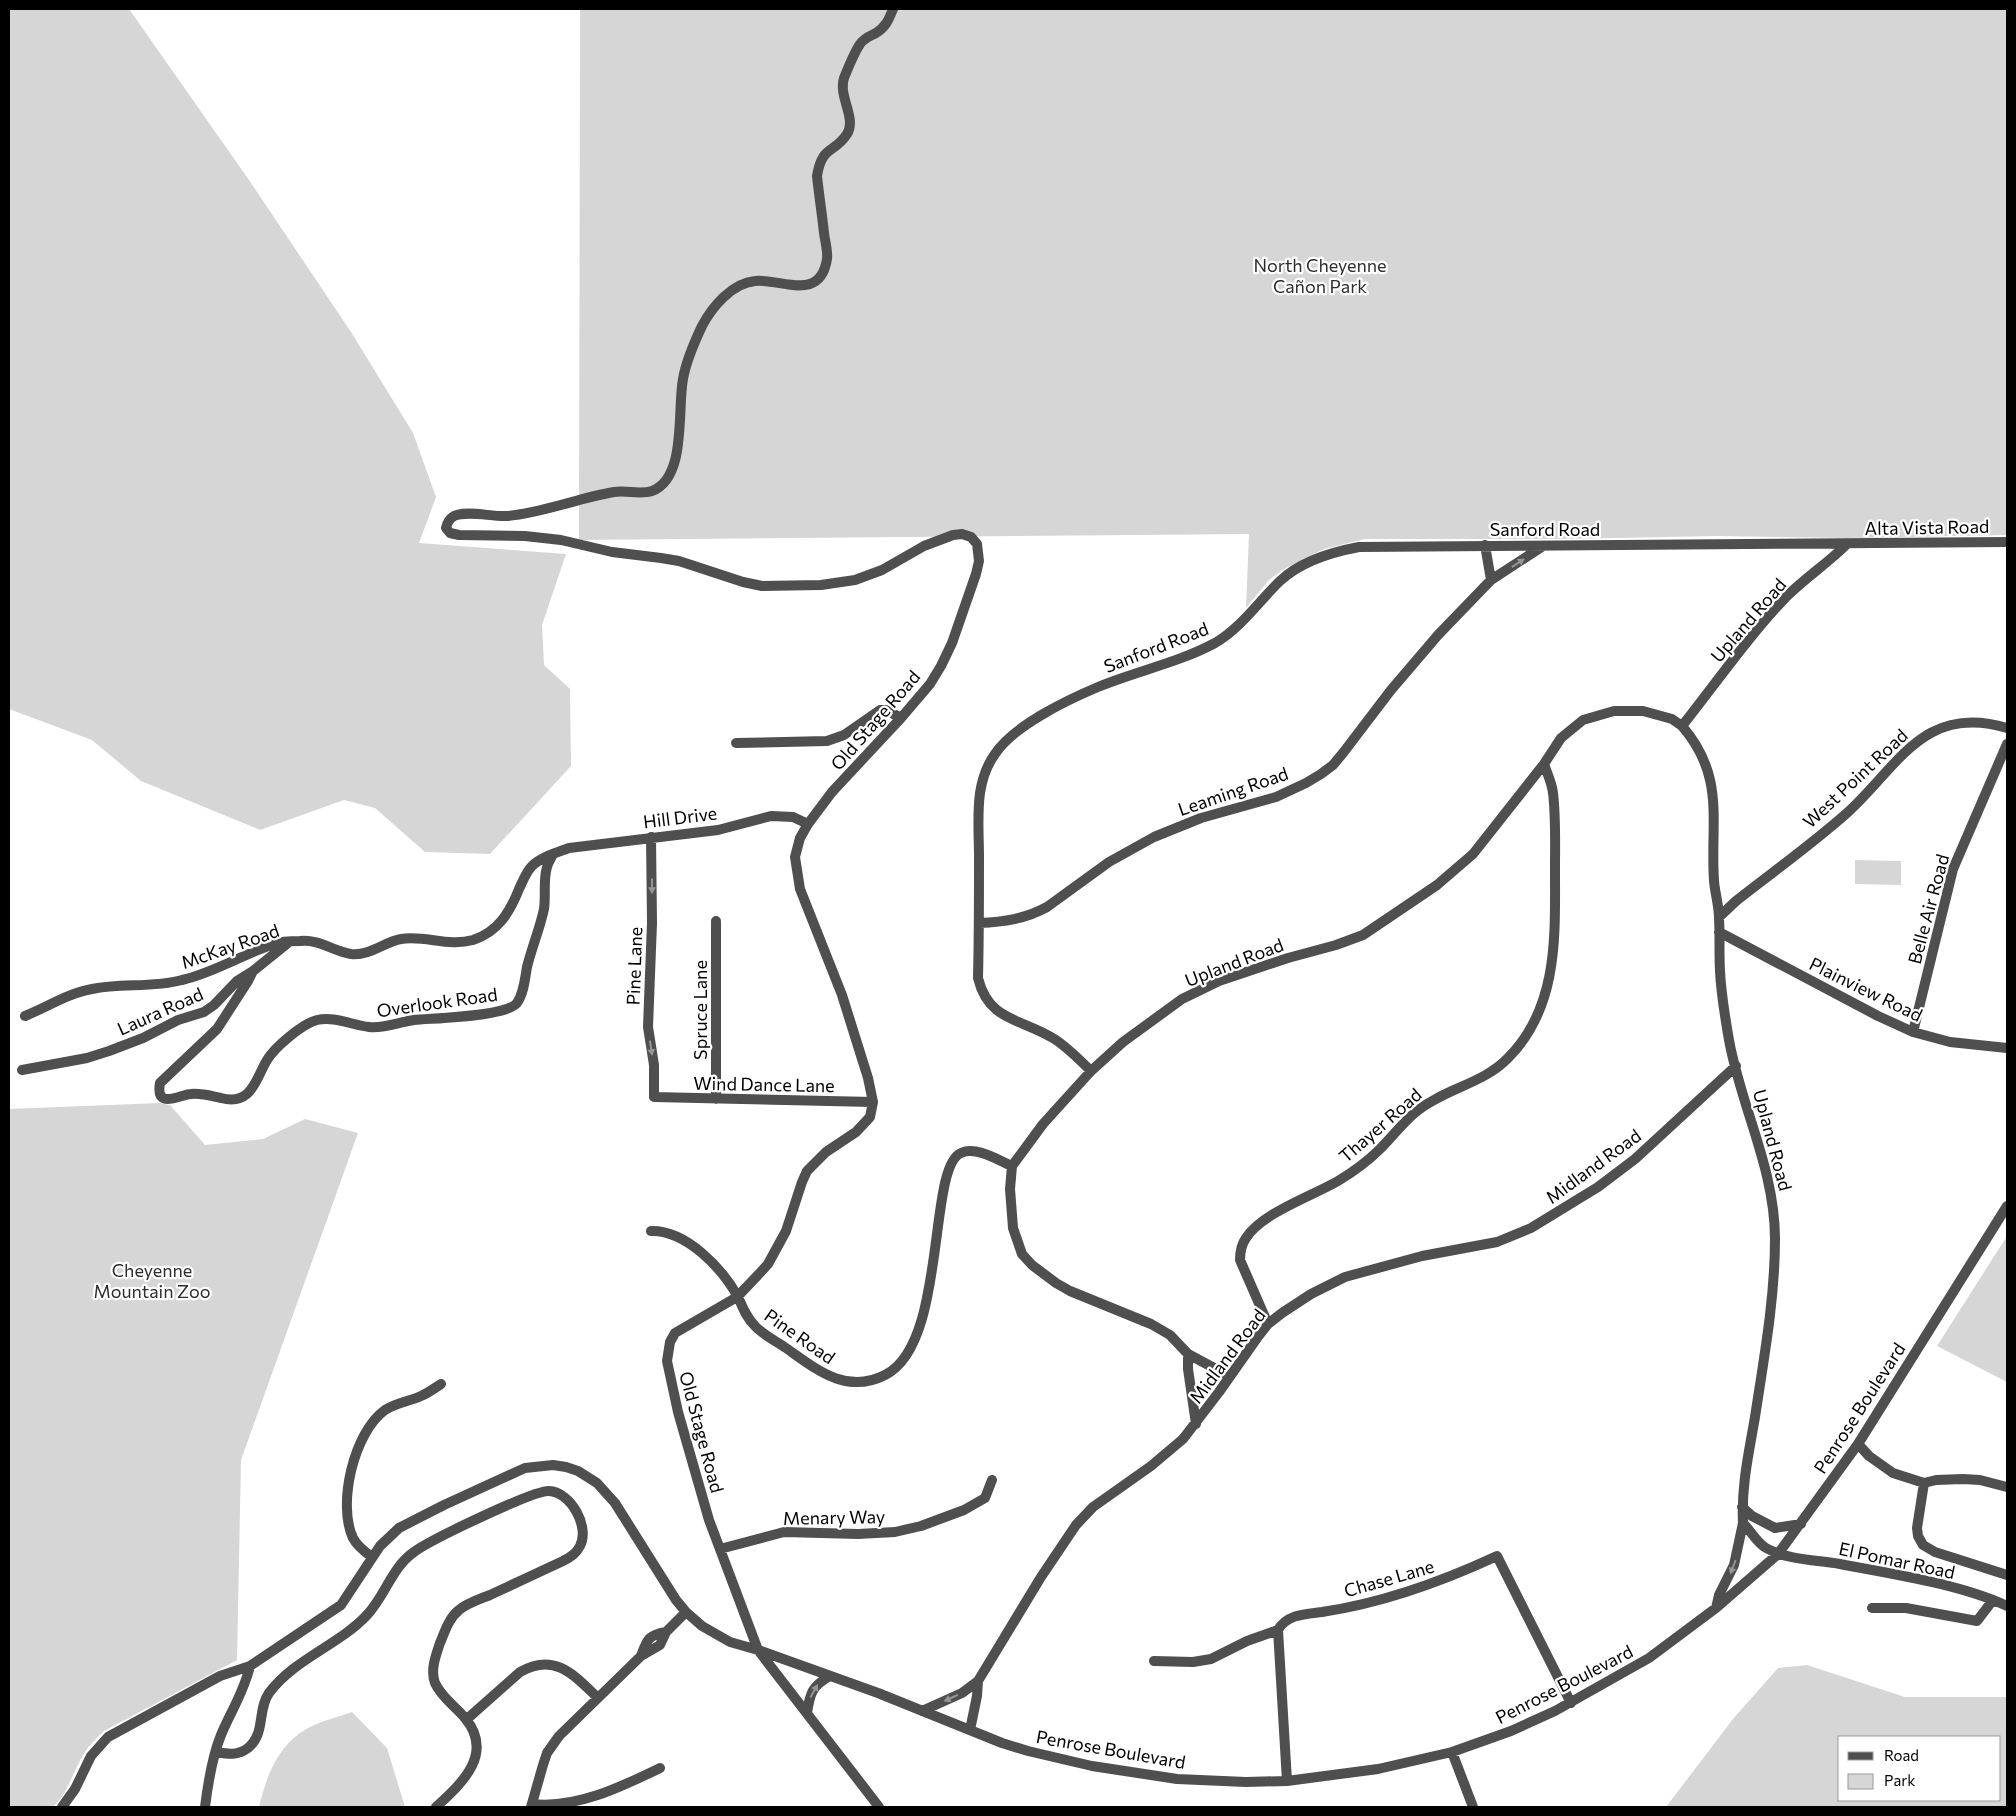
<svg xmlns="http://www.w3.org/2000/svg" width="2016" height="1816" font-family="Commissioner,sans-serif">
<rect width="100%" height="100%" fill="#fff"/>
<path fill="#d6d6d6" fill-rule="evenodd" d="M9,9h120l120,171 102,152 62,101 23,64 -17,46 147,11 -24,71 2,40 26,24 1,77 -81,88 -65,-2 -50,-44 -31,-8 -84,30 -119,-49 -49,-41 -83,-31z
M580,9h1427v526l-158,3 -132,-2 -154,3h-198l-41,10 -40,20 -15,11 -23,28 3,-74 -670,6z
M1855,860l46,1v24l-46,-1z
M160,1103l10,2 35,40 58,-6 42,-20 53,14 -117,327 -4,200 -133,71c-7,7 -14,13 -19,21 -12,18 -16,40 -32,55h-44v-698z
M2007,1236v146l-70,-36z
M1807,1665l98,32h102v110h-341l67,-88 45,-51zM1840,1737h160v63h-160z
M352,1712l35,36 18,59h-146c8,-33 20,-65 53,-81 12,-6 27,-9 40,-14z"/>
<g fill="none" stroke-linecap="round" stroke-linejoin="round">
<path stroke="#4f4f4f" stroke-width="10" d="M1847,544c-19,19 -42,34 -61,53 -38,40 -70,86 -104,129 44,51 28,95 32,155 1,12 5,25 5,37 1,17 0,35 1,53 1,23 5,46 9,69 12,67 46,129 46,199 0,59 -11,119 -20,178 -6,35 -14,70 -12,106 7,7 14,20 23,25 21,12 51,12 74,16 52,10 120,20 167,42
M1485,545l6,35
M736,743l91,-2 17,-6 36,-25h6l15,8
M651,837l1,86 -4,104 6,38v32l219,5
M1719,917l17,-16c37,-29 76,-57 111,-88 51,-46 76,-110 160,-85
M979,923c25,-1 46,-4 68,-16l62,-45 45,-25 47,-19 75,-21 30,-14 15,-9 12,-9 10,-12 48,-63 47,-55 53,-55 52,-34
M1719,932l159,84 35,16 37,10 57,6
M253,971l-5,10 -31,48 -57,54c-5,28 21,11 31,11 11,-1 20,2 30,4 31,8 34,-18 46,-38 8,-13 35,-36 50,-40 17,-4 35,5 52,7 15,2 30,-5 45,-7 19,-2 92,-3 103,-17 7,-10 8,-25 10,-36 5,-20 13,-39 17,-58 2,-14 -1,-29 3,-42 1,-4 4,-9 6,-13
M25,1016c22,-9 44,-23 67,-27 30,-6 60,-1 90,-9 32,-7 61,-26 92,-36 8,-3 18,-3 26,-3 19,-2 33,10 51,13 19,2 33,-12 50,-15 24,-4 47,8 72,1 25,-8 37,-28 46,-51 4,-8 7,-17 13,-23 9,-9 26,-14 37,-18l149,-18 53,-14 22,1 15,7
M1913,1032l40,-163 54,-125
M22,1070l65,-12 22,-7 34,-13 35,-18 26,-8 10,-7 23,-24 16,-10 36,-29
M1091,1071c-11,-11 -22,-22 -35,-31 -33,-22 -67,-17 -78,-62 1,-40 1,-81 1,-121 0,-21 -2,-43 1,-64 2,-13 7,-28 15,-39 18,-28 72,-54 103,-67 38,-16 80,-24 117,-44 26,-15 44,-42 65,-62 21,-20 52,-29 79,-34l648,-5
M716,1099v-178
M651,1231c35,-1 71,37 87,66 5,11 8,20 17,29 8,9 21,15 31,22 30,21 60,47 99,27 63,-31 42,-208 76,-222 15,-7 37,7 51,13
M1268,1324l-28,-64c0,-8 1,-15 6,-22 16,-25 66,-42 92,-57 15,-9 30,-20 42,-32 13,-13 24,-28 37,-38 29,-23 66,-27 91,-53 51,-51 47,-123 47,-189 0,-25 1,-51 -2,-76 -1,-10 -6,-20 -9,-29
M1188,1354v15l8,55
M1229,1376l-41,-22 -18,-19 -19,-11 -81,-33 -14,-8 -24,-18 -10,-11 -9,-26 -3,-39 2,-23 31,-42 48,-53 32,-29 59,-43 37,-18 69,-23 48,-13 27,-10 74,-50 36,-31 71,-90 17,-26 22,-18 31,-9h29l29,8 10,7
M1858,1444l11,12 24,17 31,10 12,-3 27,-1 17,1 27,7
M1924,1483l-7,45 1,8 5,9 12,7 72,23
M1742,1507l10,9 23,12 26,-4
M720,1549l64,-17 74,2 37,-2 26,-6 43,-16 21,-12 7,-18
M372,1557c-7,-5 -15,-11 -19,-19 -16,-34 1,-106 32,-128 11,-7 25,-9 36,-14 7,-3 14,-8 20,-12
M1716,1608l3,-13 15,-30 9,-42
M1872,1608h34l71,13 16,-21
M641,1656c6,-16 7,-21 25,-24
M1154,1661l39,1 18,-3 36,-18 31,-11
M922,1711l40,-18 16,-12 63,-104 35,-52 17,-18 58,-41 32,-27 36,-47 38,-54 11,-14 14,-11 29,-19 34,-17 77,-21 75,-14 34,-14 67,-41 37,-28 101,-93
M807,1713c3,-20 5,-27 23,-37
M467,1719l53,-47c35,-20 54,3 78,26
M970,1730l7,-34 1,-15
M216,1752c12,2 21,4 32,-4 18,-15 9,-38 21,-55 25,-34 70,-48 98,-78 18,-19 25,-48 47,-63 16,-12 120,-62 135,-61 22,1 41,36 31,55 -4,8 -10,11 -17,15 -24,11 -49,23 -73,34 -10,4 -23,8 -31,15 -10,8 -14,21 -19,33 -4,12 -10,27 -5,40 6,14 21,24 30,35 30,36 -4,66 -29,89
M1452,1752l21,55
M1287,1781l-9,-151c9,-16 28,-16 44,-18 61,-9 119,-30 175,-56l74,147
M532,1804c44,5 89,-17 128,-36
M62,1807l13,-18 16,-33 17,-19 112,-61 30,-10 91,-61 39,-59 19,-18 45,-23 81,-37 28,-3 13,2 12,4 19,12 18,20 61,97 10,12 16,14 28,16 28,8 120,43 124,50 26,8 64,15 85,13 69,3 41,-1 91,-12 74,-17 59,-21 44,-20 94,-53 67,-50 62,-54 80,-110 149,-238
M205,1807c3,-24 7,-50 16,-72 10,-24 23,-43 29,-69
M531,1807l12,-42 4,-12 12,-17 82,-80 19,-11 6,-13 20,-20
M879,1807l-121,-157 -49,-130 -31,-108 -11,-51 3,-19 5,-9 62,-36 21,-22 10,-11 18,-33 16,-49 5,-11 19,-19 30,-20 14,-15 3,-15 -5,-24 -26,-83 -42,-106 -5,-32 5,-19 8,-14 24,-32 69,-74 29,-34 11,-18 11,-23 24,-69 3,-13 -2,-17 -6,-7 -9,-3 -9,1 -29,11 -42,24 -27,10 -34,5 -59,1 -19,-4 -64,-21 -18,-3 -49,-6 -51,-12 -36,-4 -66,-1 -9,-2 -4,-5c1,-5 3,-9 8,-12 13,-6 38,1 53,0 36,-3 71,-18 107,-24 13,-2 26,3 38,-1 35,-13 25,-81 31,-112 3,-18 11,-36 19,-53 10,-19 30,-43 53,-45 26,-3 65,22 72,-22 1,-8 -2,-18 -3,-26 -2,-19 -5,-38 -7,-57 5,-31 17,-22 30,-42 10,-16 -9,-37 -3,-56 4,-10 10,-25 16,-34 4,-6 10,-8 16,-11 10,-6 13,-14 17,-24"/>
</g>
<defs><path id="oneway-solid" d="M-6-.8H1V-3.2L6.5 0L1 3.2V.8H-6Z" transform="scale(1.25)"/></defs>
<g fill="#959595">
<use href="#oneway-solid" transform="translate(1518 563) rotate(-33)"/>
<use href="#oneway-solid" transform="translate(652 886) rotate(90)"/>
<use href="#oneway-solid" transform="translate(651 1048) rotate(82)"/>
<use href="#oneway-solid" transform="translate(1733 1567) rotate(111)"/>
<use href="#oneway-solid" transform="translate(814 1691) rotate(-61)"/>
<use href="#oneway-solid" transform="translate(951 1698) rotate(155)"/>
</g>
<g text-anchor="middle" dominant-baseline="central" stroke-width="4.5" stroke-linejoin="round" paint-order="stroke">
<g font-size="18" fill="#2d2d2d" stroke="#fff">
<text x="1320" y="265">North Cheyenne<tspan x="1320" dy="21">Cañon Park</tspan></text>
<text x="152" y="1270">Cheyenne<tspan x="152" dy="21">Mountain Zoo</tspan></text>
</g>
<g font-size="18" fill="#000" stroke="#fff">
<text transform="translate(1927 527) rotate(-1)">Alta Vista Road</text>
<text x="1545" y="529">Sanford Road</text>
<text transform="translate(1748 620) rotate(-49)">Upland Road</text>
<text transform="translate(1156 647) rotate(-21)">Sanford Road</text>
<text transform="translate(875 720) rotate(-49)">Old Stage Road</text>
<text transform="translate(1855 778) rotate(-43)">West Point Road</text>
<text transform="translate(1233 791) rotate(-19)">Leaming Road</text>
<text transform="translate(680 817) rotate(-7)">Hill Drive</text>
<text transform="translate(1928 909) rotate(-75)">Belle Air Road</text>
<text transform="translate(230 946) rotate(-19)">McKay Road</text>
<text transform="translate(1234 962) rotate(-21)">Upland Road</text>
<text transform="translate(634 966) rotate(-88)">Pine Lane</text>
<text transform="translate(1866 989) rotate(26)">Plainview Road</text>
<text transform="translate(437 1002) rotate(-8)">Overlook Road</text>
<text transform="translate(700 1010) rotate(-90)">Spruce Lane</text>
<text transform="translate(160 1011) rotate(-24)">Laura Road</text>
<text transform="translate(764 1084) rotate(1)">Wind Dance Lane</text>
<text transform="translate(1380 1125) rotate(-41)">Thayer Road</text>
<text transform="translate(1773 1140) rotate(75)">Upland Road</text>
<text transform="translate(1593 1166) rotate(-36)">Midland Road</text>
<text transform="translate(800 1336) rotate(35)">Pine Road</text>
<text transform="translate(1227 1356) rotate(-53)">Midland Road</text>
<text transform="translate(1859 1408) rotate(-57)">Penrose Boulevard</text>
<text transform="translate(702 1432) rotate(75)">Old Stage Road</text>
<text transform="translate(834 1517) rotate(-1)">Menary Way</text>
<text transform="translate(1897 1560) rotate(12)">El Pomar Road</text>
<text transform="translate(1389 1578) rotate(-16)">Chase Lane</text>
<text transform="translate(1564 1684) rotate(-27)">Penrose Boulevard</text>
<text transform="translate(1111 1749) rotate(10)">Penrose Boulevard</text>
</g>
</g>
<rect width="2016" height="1816" fill="none" stroke="#000000" stroke-width="20"/>
<rect x="1838" y="1736" width="162" height="65" fill="#ffffff" stroke="#999999"/>
<rect x="1848" y="1752" width="25" height="8" fill="#4f4f4f" stroke="#999999"/>
<text x="1884" y="1761" font-size="15" fill="#000000">Road</text>
<rect x="1848" y="1774" width="25" height="15" fill="#d6d6d6" stroke="#999999"/>
<text x="1884" y="1786" font-size="15" fill="#000000">Park</text>
</svg>
